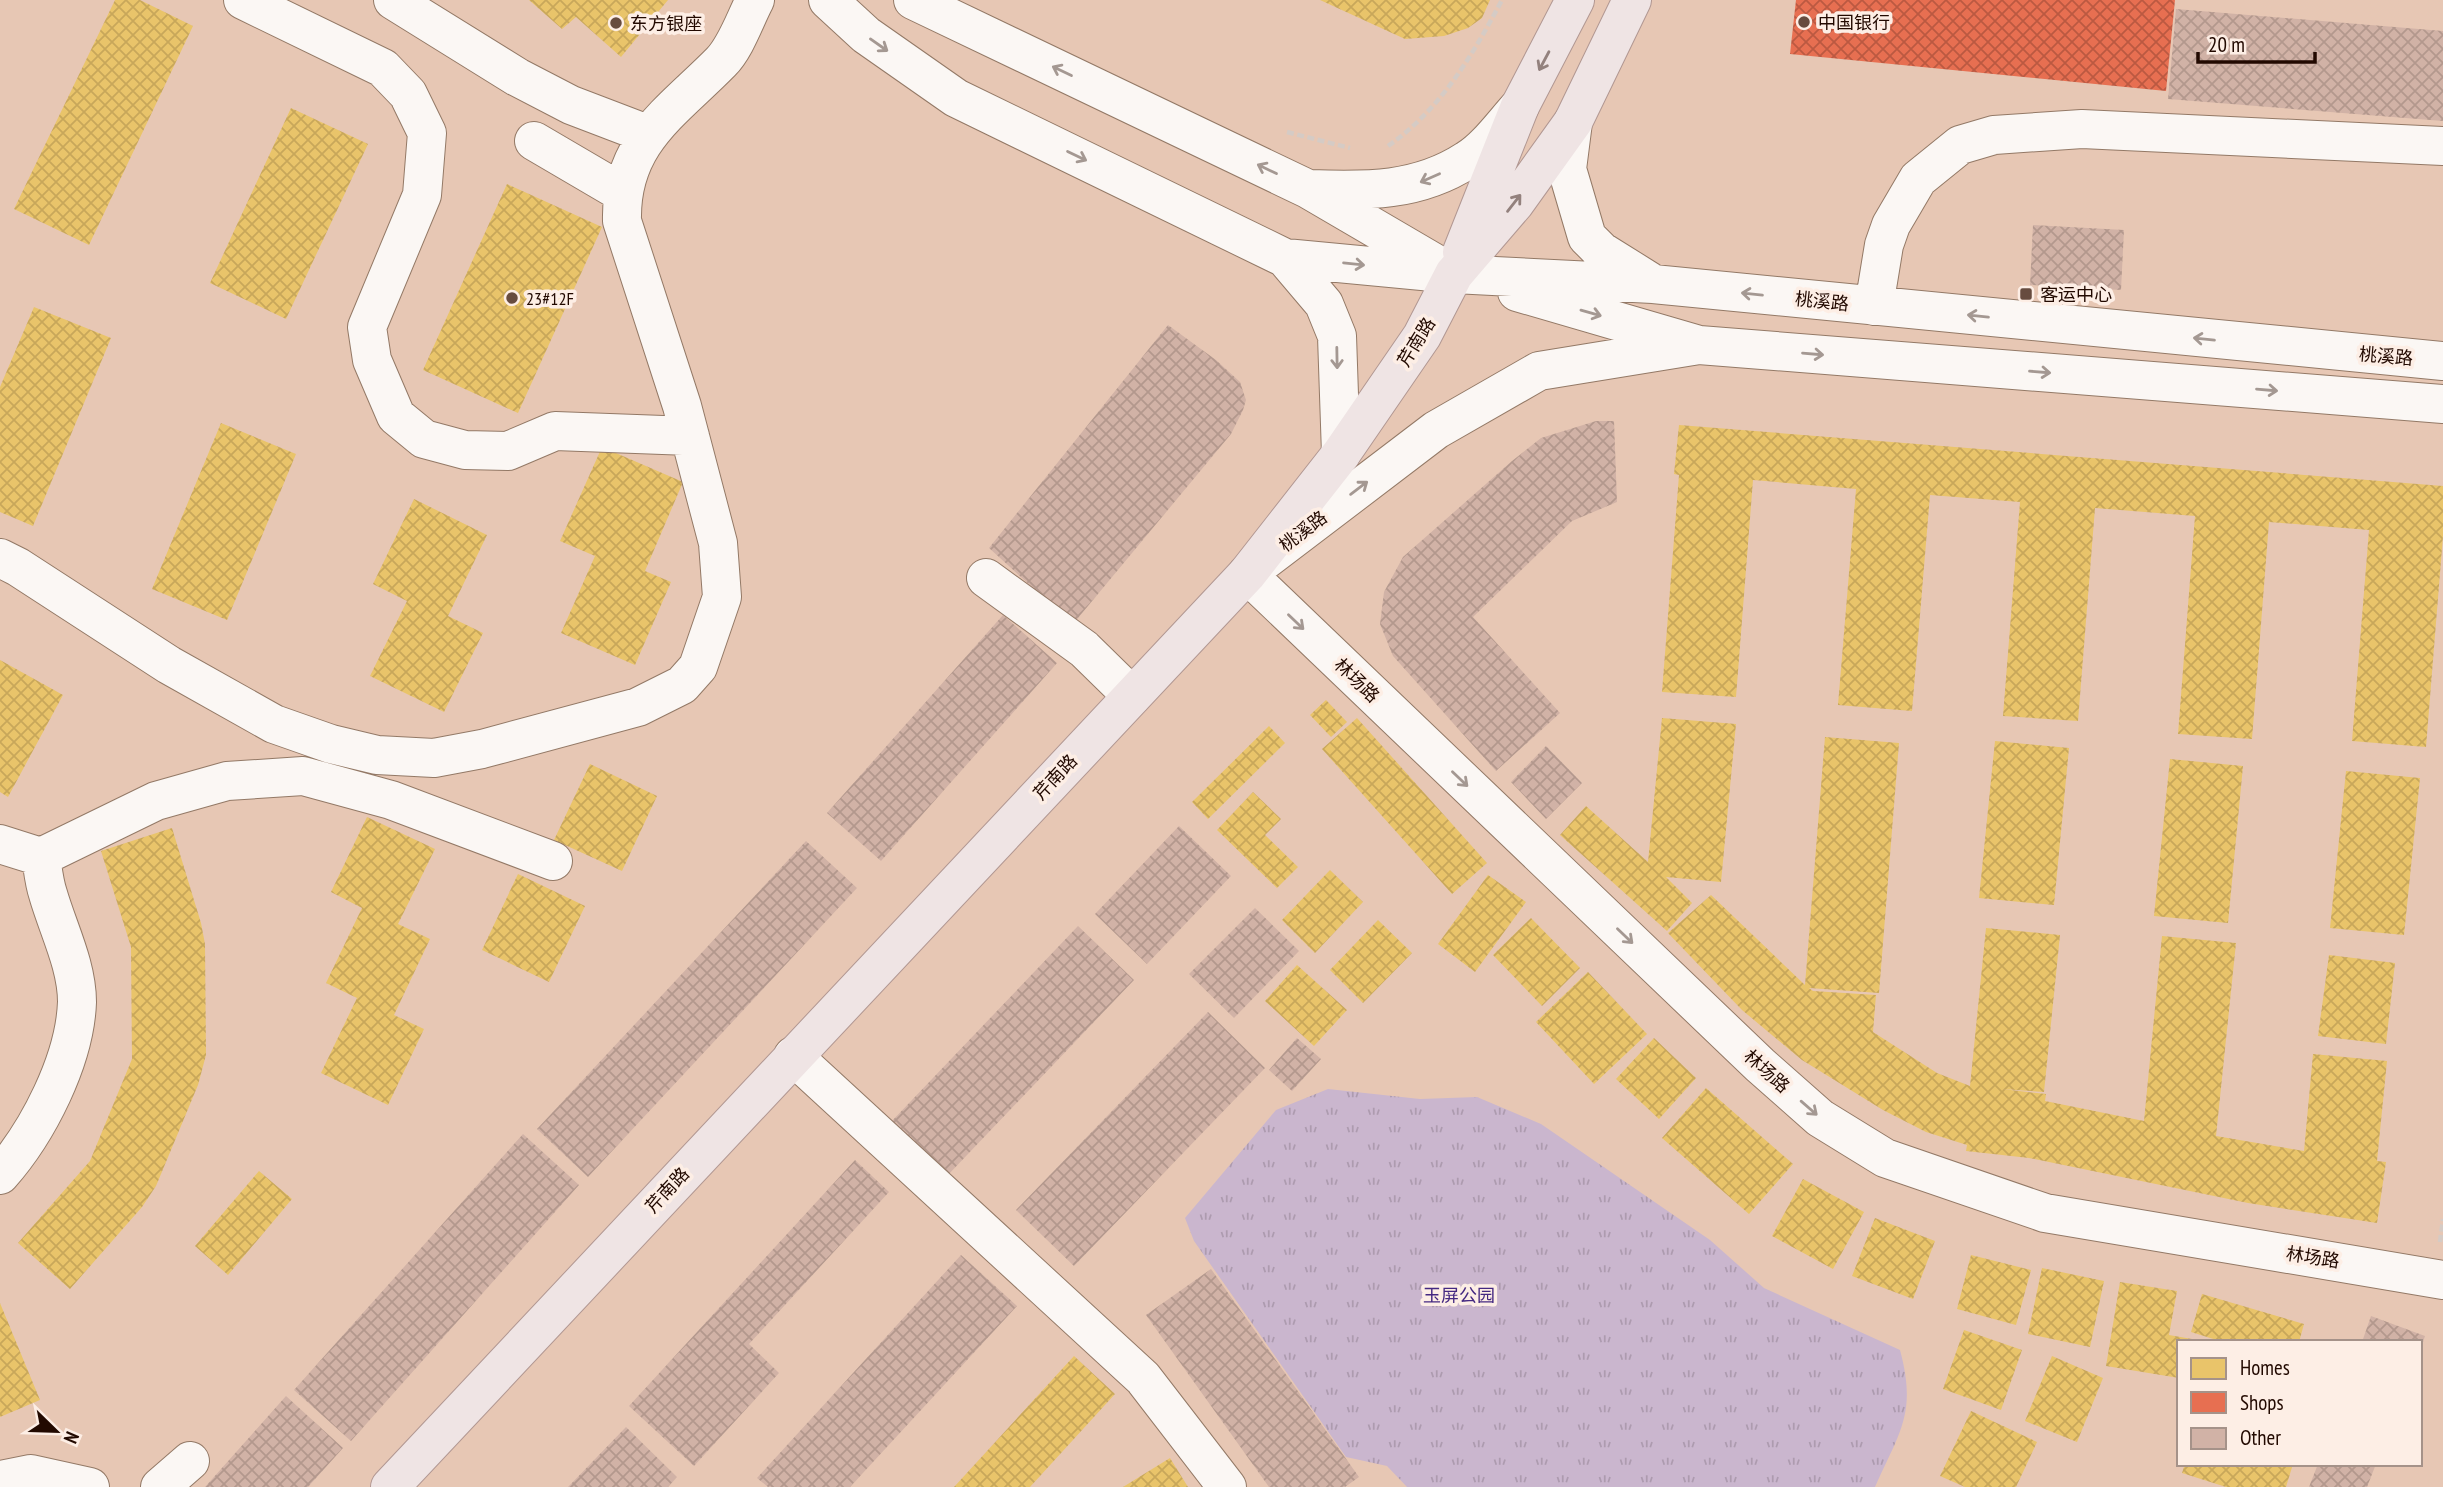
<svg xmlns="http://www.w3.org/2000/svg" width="2443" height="1487" font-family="'PT Sans Narrow','Noto Sans SC',sans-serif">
<defs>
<pattern id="park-tufts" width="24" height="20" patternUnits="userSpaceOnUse" patternTransform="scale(1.75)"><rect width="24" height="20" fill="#cab6ce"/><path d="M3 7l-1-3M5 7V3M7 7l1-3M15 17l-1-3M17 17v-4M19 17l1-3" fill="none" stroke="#ad9baf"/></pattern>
<pattern id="homes-cross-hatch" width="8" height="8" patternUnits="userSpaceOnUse" patternTransform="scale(1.75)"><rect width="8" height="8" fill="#e9c46a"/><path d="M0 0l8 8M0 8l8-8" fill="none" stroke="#c8a75a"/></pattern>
<pattern id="shops-cross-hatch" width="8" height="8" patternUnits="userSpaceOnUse" patternTransform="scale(1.75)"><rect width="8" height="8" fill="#e76f51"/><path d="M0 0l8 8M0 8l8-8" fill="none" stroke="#bb5941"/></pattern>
<pattern id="building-cross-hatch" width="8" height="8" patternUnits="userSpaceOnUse" patternTransform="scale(1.75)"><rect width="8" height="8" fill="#d1b2a6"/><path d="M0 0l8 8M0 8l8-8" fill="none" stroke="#b3988d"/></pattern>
</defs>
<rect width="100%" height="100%" fill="#e7c7b4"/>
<path fill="url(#park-tufts)" d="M1328,1089l92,10 57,-2 64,27 169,116 54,48 136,62c17,63 0,81 -25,137h-468l-20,-21 -41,-9 -152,-216 -9,-23 91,-108z"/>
<path fill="url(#homes-cross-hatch)" d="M115,0h25l53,26 -104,219 -75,-36z
M529,0h139l-47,57 -45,-40 -14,12z
M1320,0h170l-8,18 -14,10 -24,8 -39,3z
M291,108l77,36 -82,175 -76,-36z
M507,184l95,43 -84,186 -95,-43z
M34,307l77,31 -78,188 -33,-14v-125z
M221,423l75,31 -69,166 -75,-31z
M1679,425l764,61v50l-17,211 -74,-6 17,-211 -100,-8 -17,217 -74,-5 17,-218 -100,-8 -17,213 -75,-5 17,-214 -90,-7 -18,216 -74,-6 18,-216 -103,-9 -17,217 -74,-5 17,-217 -5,-1z
M602,447l81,35 -38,89 26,11 -36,83 -74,-32 34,-77 -35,-15z
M414,499l73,36 -39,81 35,17 -39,79 -74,-36 37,-75 -34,-17z
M0,660l63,35 -55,102 -8,-5z
M1326,700l21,22 -16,15 -21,-22z
M1357,718l130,145 -35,31 -130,-145z
M1662,718l74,6 -15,158 -55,-5 26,26 -25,28 -107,-96 26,-29 62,56z
M1269,726l16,17 -77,76 -16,-17z
M1825,737l74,6 -20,250 -70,-5 4,3 63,4 -3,37 64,41 33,13 16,-158 74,7 -16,157 -42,-3 44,5 -1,7 99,20 18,-185 74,7 -20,193 88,15 9,-97 74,7 -10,100 9,1 -9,61 -129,-20 -219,-45 -63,-7 1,-6 -41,-13 -43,-22 -81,-50 -60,-50 -74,-77 43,-38 94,90z
M1995,741l74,7 -15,157 -75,-7z
M2170,759l73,7 -15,157 -74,-7z
M590,764l67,32 -35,75 -68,-31z
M2346,771l74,7 -16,157 -74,-7z
M1253,792l28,27 -16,16 33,32 -21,21 -60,-58z
M367,817l68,32 -37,75 32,15 -36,76 30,14 -36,76 -67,-32 36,-75 -31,-15 36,-75 -31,-16z
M172,828l29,95 4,21 1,111 -8,30 -42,101 -14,21 -72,82 -52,-46 72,-82 42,-102 -1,-112 -30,-96z
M1330,870l33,32 -48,51 -33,-33z
M518,874l67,32 -36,76 -67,-32z
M1488,875l38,27 -51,70 -37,-28z
M1531,918l49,50 -38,38 -49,-51z
M1378,920l34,33 -49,50 -33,-33z
M2329,955l66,8 -9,81 -68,-8z
M1297,965l50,45 -33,36 -49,-45z
M1588,972l59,62 -53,50 -58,-62z
M1654,1038l42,40 -37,41 -43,-40z
M1706,1088l87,76 -44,50 -87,-76z
M259,1171l33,28 -64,76 -33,-29z
M1803,1179l61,33 -31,57 -61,-33z
M1875,1218l60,23 -22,58 -61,-23z
M1971,1255l60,15 -15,55 -59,-16z
M2042,1268l62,13 -14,66 -62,-13z
M2120,1282l57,9 -8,44 23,4v3h-13v36l-73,-12z
M2202,1294l102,30 -5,18h-76l-32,-10z
M0,1303l40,97 -40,17z
M1964,1330l58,20 -21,60 -58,-21z
M1074,1356l41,38 -85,93h-76z
M2052,1356l51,22 -26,64 -52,-21z
M1971,1411l66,31 -21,45h-51l-25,-11z
M1170,1458l18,29h-65z
M2185,1464h108l-7,23h-60l-44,-14z"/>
<path fill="url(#shops-cross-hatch)" d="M1796,0h379l-9,91 -376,-37z"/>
<path fill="url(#building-cross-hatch)" d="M2176,9l267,22v90l-275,-22z
M2033,225l91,5 -3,60 -91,-5z
M1168,325l48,35 24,22 6,18 -3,10 -12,24 -158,190 -84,-76z
M1596,421h18l3,81 -45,19 -99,96 87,96 -64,58 -103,-115 -13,-32 4,-32 19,-35 109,-96 29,-23z
M1003,615l54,48 -176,198 -54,-48z
M1546,746l36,37 -36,36 -35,-37z
M1179,826l52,50 -84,88 -52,-50z
M806,841l51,47 -269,289 -51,-48z
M1255,908l44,43 -65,67 -45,-44z
M1078,926l56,54 -187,196 -56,-54z
M1208,1012l57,56 -191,198 -58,-56z
M1297,1038l24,21 -29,32 -23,-21z
M523,1134l56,51 -228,256 -57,-51z
M855,1160l34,32 -140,152 30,29 -85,93 -65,-60z
M961,1255l56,51 -167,181h-82l-11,-9z
M1211,1269l148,208 -14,10h-76l-123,-172z
M2371,1316l54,20 -4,12 -1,-6h-58z
M286,1396l57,52 -35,39h-103z
M626,1427l51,50 -9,10h-100z
M2318,1464h58l-9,23h-58z"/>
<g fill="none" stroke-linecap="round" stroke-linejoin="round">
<g stroke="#937966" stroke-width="40">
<path id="minor" d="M243,0l140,68 25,26 19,39 -5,62 -55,132 5,33 24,56 28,23 41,11 43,1 47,-20 135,5
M393,0l124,77 54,28 76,29
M828,0l38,35 90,63 329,160 169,16 199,10 790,77
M913,0l395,189 135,79
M1573,122l-6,47 20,68 14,14 48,30
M534,141l87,51
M1310,189c56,2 108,3 157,-29 20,-12 37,-37 53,-54
M1285,258l39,46 13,32 4,118
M1517,292l182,53 744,59
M1874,306l10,-61 7,-20 27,-46 42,-34 34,-10 88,-6 361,17
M1699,345l-160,26 -103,59 -189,144 513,491 60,53 65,40 160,55 398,67
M0,558l18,9 151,98 105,59 57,20 46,11 57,3 48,-9 156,-42 44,-22 16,-18 24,-70 -4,-54 -36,-137 -60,-185c-2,-79 50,-109 99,-159 15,-15 24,-43 34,-62
M986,578l98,71 48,47
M0,844l41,13 115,-56 71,-20 76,-5 88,24 162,61
M793,1056l350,322 84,109
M0,1175c38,-43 75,-115 77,-173 0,-37 -19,-73 -29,-108 -4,-12 -5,-24 -7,-37
M0,1480l31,-6 59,13
M160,1487l30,-26"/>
</g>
<g stroke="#b19792" stroke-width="40">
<path id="major" d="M1462,252l58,-146 55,-106
M390,1487l857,-913 94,-120 81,-118 32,-62 61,-71 58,-81 59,-122"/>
</g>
<path stroke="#d5cbc5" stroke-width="4.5" stroke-dasharray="7 3.5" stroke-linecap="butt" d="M1287,132l63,16
M1388,146c53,-37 84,-90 114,-146
M2440,1242l3,-23"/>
<use href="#minor" stroke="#fbf7f4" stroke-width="38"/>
<use href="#major" stroke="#efe4e4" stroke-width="38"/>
</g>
<defs><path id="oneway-shaft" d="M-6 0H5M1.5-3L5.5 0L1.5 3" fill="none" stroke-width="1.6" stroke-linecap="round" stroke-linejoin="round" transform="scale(1.75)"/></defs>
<g stroke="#a49892">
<use href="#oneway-shaft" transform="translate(879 45) rotate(35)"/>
<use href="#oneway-shaft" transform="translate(1062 71) rotate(-154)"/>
<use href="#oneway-shaft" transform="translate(1077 156) rotate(26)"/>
<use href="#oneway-shaft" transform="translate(1267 169) rotate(-154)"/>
<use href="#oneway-shaft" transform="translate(1430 178) rotate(156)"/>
<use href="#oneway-shaft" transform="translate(1354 264) rotate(6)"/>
<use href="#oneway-shaft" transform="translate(1752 294) rotate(-174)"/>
<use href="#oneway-shaft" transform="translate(1591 313) rotate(16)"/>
<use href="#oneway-shaft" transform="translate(1978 316) rotate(-174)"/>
<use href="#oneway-shaft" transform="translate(2204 339) rotate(-174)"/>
<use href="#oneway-shaft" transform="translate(1813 354) rotate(5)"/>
<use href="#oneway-shaft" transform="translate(1337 358) rotate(89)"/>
<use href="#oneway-shaft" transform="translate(2040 372) rotate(5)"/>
<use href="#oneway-shaft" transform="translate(2267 390) rotate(5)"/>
<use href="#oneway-shaft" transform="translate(1359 488) rotate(-37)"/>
<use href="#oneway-shaft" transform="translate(1296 622) rotate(44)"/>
<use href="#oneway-shaft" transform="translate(1460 779) rotate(44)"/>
<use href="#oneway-shaft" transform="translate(1625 936) rotate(44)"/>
<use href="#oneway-shaft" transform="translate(1809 1108) rotate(41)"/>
</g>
<g stroke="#93817d">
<use href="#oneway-shaft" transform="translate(1544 61) rotate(118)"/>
<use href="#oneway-shaft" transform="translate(1514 203) rotate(-52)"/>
</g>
<g fill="#674c3f" stroke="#fdeee5" stroke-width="2.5">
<circle cx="1804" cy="22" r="7"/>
<circle cx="616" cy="23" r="7"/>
<rect x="2019" y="287" width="14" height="14" rx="3.5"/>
<circle cx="512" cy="298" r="7"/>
</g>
<g text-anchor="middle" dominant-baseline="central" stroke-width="7" stroke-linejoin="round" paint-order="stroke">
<g font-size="18" fill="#220900" stroke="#fdeee5" text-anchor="start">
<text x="1818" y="22">中国银行</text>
<text x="630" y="23">东方银座</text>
<text x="2040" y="294">客运中心</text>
<text x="526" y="298">23#12F</text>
</g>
<g font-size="18" fill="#220900" stroke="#fdeee5">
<text transform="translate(1822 301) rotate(6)">桃溪路</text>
<text transform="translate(1416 342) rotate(-58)">芹南路</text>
<text transform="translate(2386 356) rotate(5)">桃溪路</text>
<text transform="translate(1303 531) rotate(-37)">桃溪路</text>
<text transform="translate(1357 680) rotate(44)">林场路</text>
<text transform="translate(1055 777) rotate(-47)">芹南路</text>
<text transform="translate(1767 1071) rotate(42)">林场路</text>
<text transform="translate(667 1190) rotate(-47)">芹南路</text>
<text transform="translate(2313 1257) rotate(9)">林场路</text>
</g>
<g font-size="18" fill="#442881" stroke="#fdeee5">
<text x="1459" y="1295">玉屏公园</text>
</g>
</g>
<rect x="2177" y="1340" width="245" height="126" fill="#fdeee5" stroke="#a59289" stroke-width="2"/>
<rect x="2191" y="1358" width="35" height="21" fill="#e9c46a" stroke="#a59289" stroke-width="2"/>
<text x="2240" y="1375" font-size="21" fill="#220900">Homes</text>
<rect x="2191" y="1392" width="35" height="21" fill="#e76f51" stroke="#a59289" stroke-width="2"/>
<text x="2240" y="1410" font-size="21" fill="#220900">Shops</text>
<rect x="2191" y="1428" width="35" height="21" fill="#d1b2a6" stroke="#a59289" stroke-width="2"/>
<text x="2240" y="1445" font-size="21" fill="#220900">Other</text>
<g transform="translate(56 1431) rotate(113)" stroke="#fdeee5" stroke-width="5" paint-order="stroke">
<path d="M0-5L12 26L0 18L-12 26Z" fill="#220900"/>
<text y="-10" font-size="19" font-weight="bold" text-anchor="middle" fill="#220900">N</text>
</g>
<path d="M2198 52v10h117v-10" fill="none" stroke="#220900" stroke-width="3.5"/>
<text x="2208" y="52" font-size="21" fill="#220900" stroke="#fdeee5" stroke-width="5" paint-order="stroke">20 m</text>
</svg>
